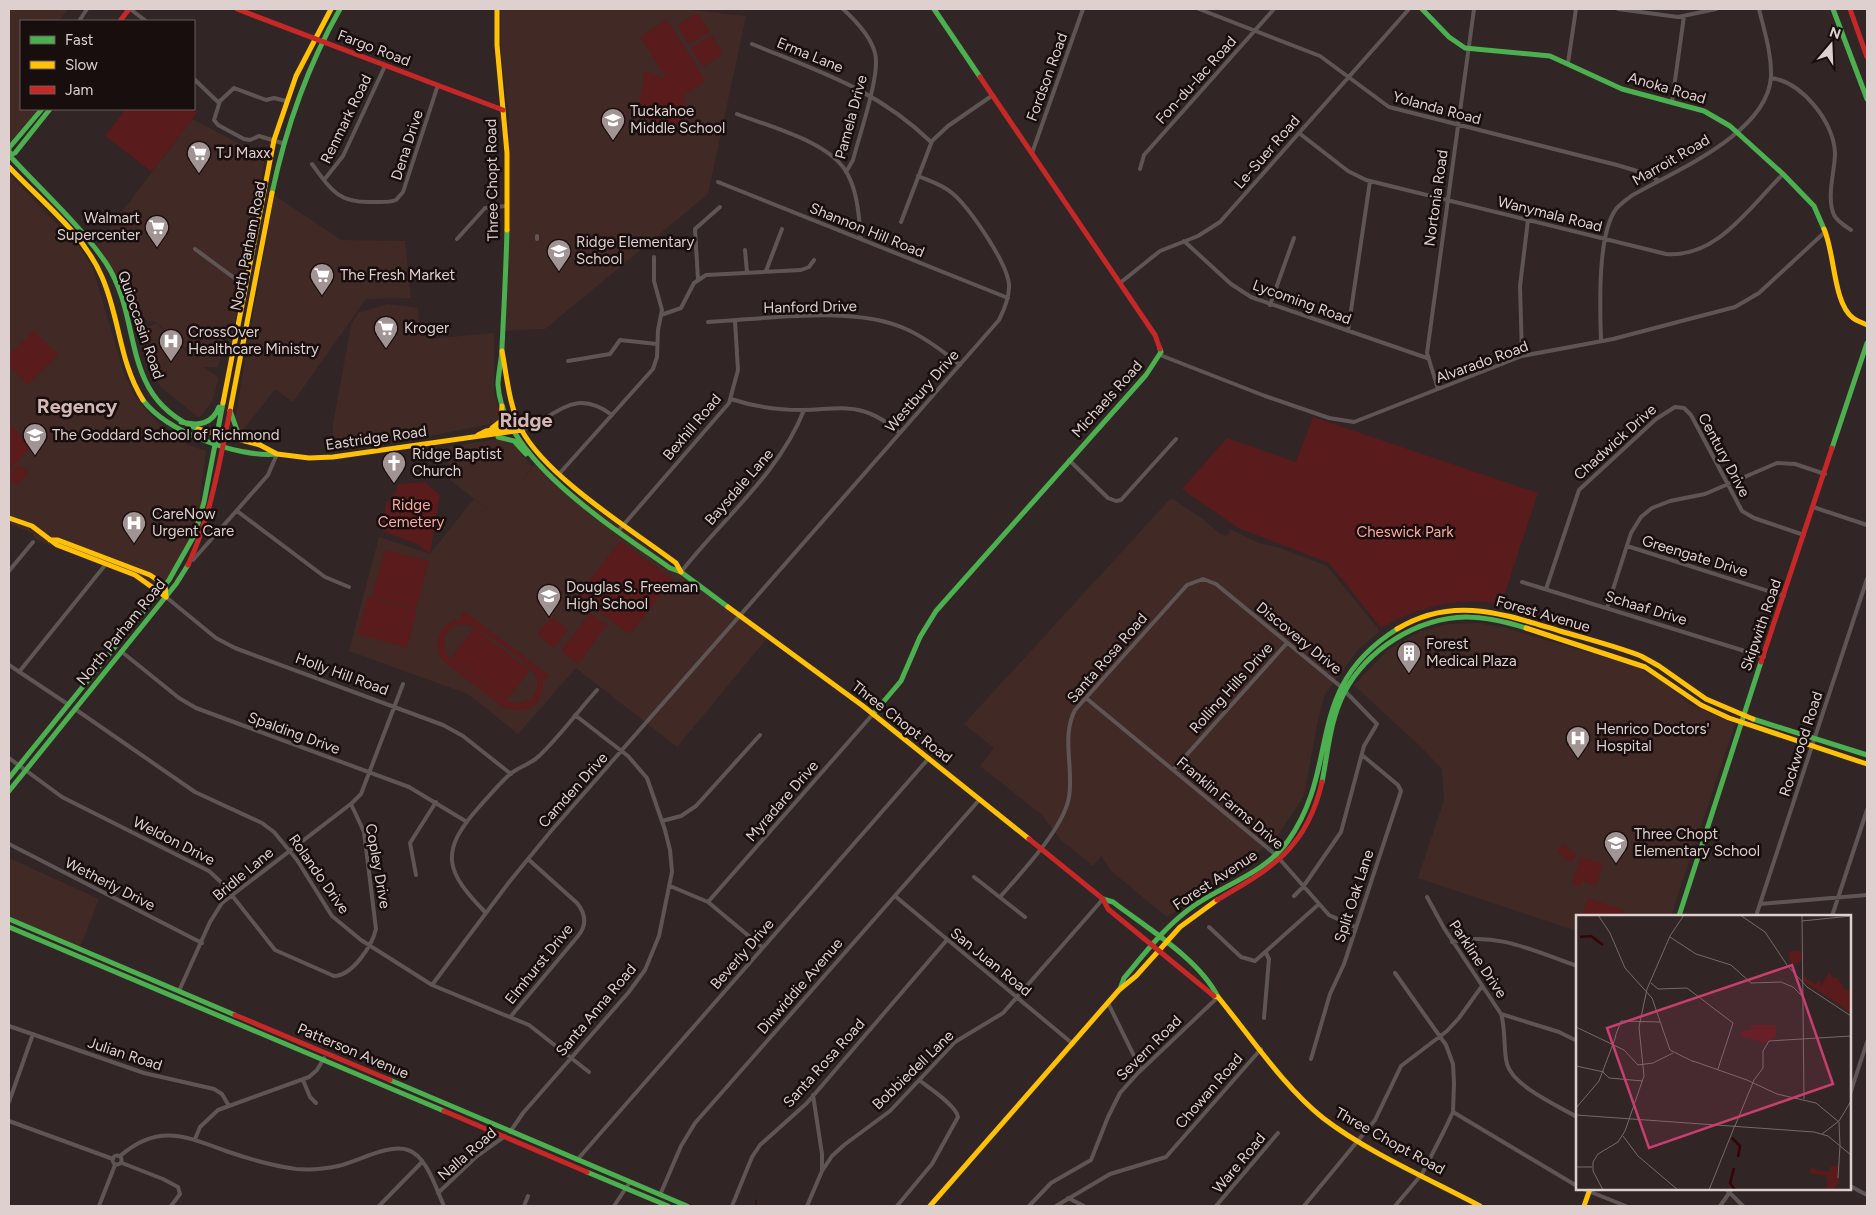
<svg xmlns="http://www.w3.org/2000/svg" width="1876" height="1215" font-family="Figtree,sans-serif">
<rect width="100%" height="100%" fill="#312625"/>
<path fill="#412926" d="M9,9h59l-9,12h-38v88h18l-30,34z
M501,9h181l64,7 -38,178 -163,135 -42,2 6,-214 -8,-59z
M192,119l73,38 -34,186 -7,-5 -6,29h-14l15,11 -7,24 -13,16 -38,-31 -16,-26 -9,-27 20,-11 38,36 -4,-4 17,-22 17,5 -16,-13 -20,26 -32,-29 -27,-5 -4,-20 -13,-29 -15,-23z
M9,174l72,75 11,17 32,107 12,25 22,25 14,11 14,10 20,7 -6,48 2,11 -7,24 -38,61 -19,-15 -103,-41 -3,-6 -23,-9z
M274,195l67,45 64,1 6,57 -45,1 -73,103 -18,-13 -34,44 -5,-13v-7z
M388,304l30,4 2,26h8v5l66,-6v60l6,20 -4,10 -72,14 -91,12v-25l18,-99 7,-12z
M498,439l9,2 8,5 17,21 -37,48 43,-55 23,23 207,154 -91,110 -101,-79 -58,66 -50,-40 -119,-43 30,-114 51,17 44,-55 20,15 -44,-34 -3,-33z
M1171,498l32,21 17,15 8,1 2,-6 29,14 21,5 47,18 53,65 -22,19 -33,44 -7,26 -14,76 -30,45 -107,76 -56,-46 -10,-15 -8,10 -33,-27 -18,-24 -62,-49 14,-18 -30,-24z
M1477,623l25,4 135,40 26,15 27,22 45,20 -64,192h-94v15l-159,-53 26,-78 -2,-31 -19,-20 -69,-64 35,-36 32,-18 28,-7z
M9,858l90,41 -18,46h-13l-59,-25z"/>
<path fill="#591b1b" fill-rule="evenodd" d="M698,13l12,19 -21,12 -12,-19z
M667,20l39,61 -22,14 2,10 -3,20 -45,-7 6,-47 22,7 -26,-41z
M712,35l11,19 -20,13 -12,-19z
M126,109h66l5,4 -45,59 -47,-36z
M34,331l24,24 -31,30 -18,-20v-10z
M1313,417l225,76 -37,112c-41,-10 -84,3 -120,23l-52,-65 -91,-35 -56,-39 45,-51 69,24z
M9,423l23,24 -23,23z
M19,464l10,9 -13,13 -7,-7v-4z
M425,482l15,13 -10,59 -13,-10 -34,-13 3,-28 10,-11 2,-8z
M620,541l53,38 -42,54h-4l-49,-37z
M388,550l41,11 -13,48 -44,-13 12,-44z
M368,596l49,14 -10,38 -50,-14z
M464,611l85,64 -3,4 -3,-1v12l-6,13 -10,6 -15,1 -9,-3 -60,-46c-12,-18 -3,-40 19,-43l-2,-2zM463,624c13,0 68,40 73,52 3,8 1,15 -4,22l-14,6 -11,-3 -59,-44c-9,-15 -2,-31 15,-33z
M590,613l17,12 -29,39 -17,-13z
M552,617l16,12 -14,19 -17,-13z
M474,628l56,42 -23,30 -56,-42z
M1563,844l14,11 -6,7 -14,-10z
M1581,857l22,7 -7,22 -13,-5 -2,6 -9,-4z
M1588,898l36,12 -2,6 -40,-1z"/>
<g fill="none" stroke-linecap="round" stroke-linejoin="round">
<path stroke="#350407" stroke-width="1" d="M756,1206v-6"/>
<path stroke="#5e5554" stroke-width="4" d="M130,9l16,12
M843,9c12,11 28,28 32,44 6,21 -16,83 -22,107l-7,12
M1199,9l121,47 69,51 228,58 27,8 14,7
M1618,9l60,8 38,-8
M79,21l8,-12
M752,44c68,28 124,45 179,98
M1568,63l8,-54
M1771,78c31,4 63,44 64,75 0,18 -9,44 -1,62 3,6 11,11 17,15
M194,79l25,24
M1672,102l12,-86
M737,114c33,13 95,28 111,61 10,19 11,43 13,64
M1299,133l49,38 18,9 300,74c51,4 84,-47 117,-80
M282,143l-23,-7 -9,4 -6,-1 -26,-14 -4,-5 6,-19 14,-13 32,12 8,-2 12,3
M1032,153l51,-144
M312,164c19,26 26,39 60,38 8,0 16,1 24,-2l7,-8 35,-107
M1140,169l4,-14 130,-146
M324,180l19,-24 42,-90
M718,182l290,116
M901,222l31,-81 16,-15 45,-31
M537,236v3
M457,239l28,-31 21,-2
M1184,241l47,43 20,13 176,61
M195,249l42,31 10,2
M745,250l2,22
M766,271l16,-42
M698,279l-3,-50 25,-22
M1120,283l40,-32 38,-15 22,-14 189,-213
M1270,305l24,-67
M661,315l20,-7 13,-25 12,-8 95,-5 8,-3 5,-7
M708,322c58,-3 145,-17 198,7 20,9 37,22 54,36
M1348,331l22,-150
M1601,341c-1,-32 -4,-106 15,-132 4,-5 10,-9 15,-13 43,-25 136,-62 140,-119 1,-23 -7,-47 -12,-68
M1160,355l105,41 64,22 25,4 168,-66 91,-17 122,-32 24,-14 67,-62
M1522,356l-2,-70 8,-66
M568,361l42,-7 10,-14 37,4
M1438,389l-11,-36 47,-344
M731,399c24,8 46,11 72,11 23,0 46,-6 68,4 11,4 20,12 29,19
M522,430c37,-15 52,-43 90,-15
M1069,460l39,38 8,3 5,-1 55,-61
M559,474l94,-105 4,-12 1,-27 4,-20 -8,-29v-24
M1813,507l54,18
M237,511l88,66 24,10
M619,530l110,-127 9,-33 -3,-49
M1627,546l157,50
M193,560l75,-85 9,-21
M9,571l24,-29
M681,572c41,-53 98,-98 123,-162
M1522,582l242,75
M1546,589l33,-99 77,-71 19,-12 9,1 7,7 51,96 12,7 50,17
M166,597l50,41 19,10 208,77 20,11 48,38
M1607,608l24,-75 10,-16 11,-9 18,-7 35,-7 72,-31 18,1 30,10
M122,652l57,46 17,10 213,79 58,35
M9,665l60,40
M19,672l87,-108
M1086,698l190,157 53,60 26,12
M75,709l120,83 67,31 12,9 23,28 35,56 29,24 71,45 97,40 60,47
M9,758l53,39 147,74 14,13 52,66 59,26c18,0 38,-30 42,-47l-12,-97 -13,-28
M1173,770l114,-127
M662,821l19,-5 15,-10 64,-71
M9,844l193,99
M416,875l-6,-32 26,-41
M974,877l51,40
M670,886l38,16 54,45
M895,896l178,148
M1000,897c21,-24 64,-69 69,-100 5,-29 -8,-60 6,-87l112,-125 16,-6 13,5 124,102 37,38 -13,22 -23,86 -38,55 -9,9
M1427,897l17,31 57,86 58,18 18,9
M708,902l165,-188
M1760,904l107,-9
M486,913c-40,-41 -48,-60 -7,-106 10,-11 20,-23 31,-33 9,-7 21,-10 29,-18 21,-20 39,-45 58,-66
M1756,916l111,-337
M1832,916l35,-106
M1209,927l32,30 14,4 64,-57
M1452,942c44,-11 84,10 125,24
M1395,973l51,72 7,19 1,19 -1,29 -9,19 -22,43 -27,32
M432,985l78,-104 41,-50 448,-511c5,-10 10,-21 10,-33 1,-21 -40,-80 -57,-94 -9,-8 -22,-12 -34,-17
M179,991l31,-69 12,-19 130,-100 9,-9 42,-110
M1108,1003l33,67
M1501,1014c5,16 2,34 6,50 6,22 51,42 70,53
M511,1016l67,-80c9,-11 8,-22 -1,-33l-49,-44
M1264,1018l5,-59 -3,-6
M9,1026l135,47 70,16 8,5 7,12
M1311,1059l19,-65 14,-30 57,-173 -3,-6 -36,-30
M303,1080l7,17 6,6
M1850,1094l17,-52
M9,1102l24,-68
M1453,1112l124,74
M9,1121l104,38
M510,1132l13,-19 105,-120 17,-23 14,-34 13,-64 -2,-22 -5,-20 -18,-52 -19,-22 -53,-41
M195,1139l5,-12 18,-17 91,-33 8,-7 7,-12
M112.5 1160a4.5 4.5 0 1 1 9 0a4.5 4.5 0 1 1-9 0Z
M120,1156c38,-33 65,-20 106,-5 23,8 46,15 70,18 14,1 29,0 42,-3 19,-4 51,-23 70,-16 19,6 28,39 36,56
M577,1160l352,-402
M122,1163l41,16 15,8 2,7 -9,12
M822,1171l10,-15 12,-11 46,-34 65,-69 48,-29 100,-114
M1850,1186l17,9
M1583,1189l43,17
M1726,1189l17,17
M438,1193l39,-37 28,-20
M660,1195l21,-49 14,-23 285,-324
M1068,1198l16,8
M99,1206l16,-41
M379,1206l43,-44
M524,1206l4,-10
M614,1206l16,-24
M732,1206l20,-49 8,-12 47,-42 139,-162
M807,1206l15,-35v-17l-9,-59
M897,1206l35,-42 26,-47c-1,-11 -30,-30 -39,-37
M1029,1206l22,-23 40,-23 17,-43 12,-24 17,-19 81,-77
M1056,1206l54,-32 56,-17 95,-108
M1216,1206l62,-73
M1304,1206l71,-86 26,-54 46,-35 12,-13 23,-32
M1720,1206l12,-17"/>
<path stroke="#4caf50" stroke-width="5" d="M934,9l46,68
M1422,9l27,28 16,11 85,8 72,33 82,22 26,15 53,48 31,32 10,23
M1833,9l34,90
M9,155c31,34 71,70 97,108 38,58 12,133 92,166
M9,155l6,-2 35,-44
M9,155v-7l33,-39
M272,193c14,-66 35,-126 68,-184
M507,230c-1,39 -3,78 -5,117 0,13 -4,26 -4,38 5,75 117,144 172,183l11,4 47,35
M143,400c24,32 95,58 134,54
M231,413l7,20 22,12
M181,422c17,4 31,3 38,-15
M498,437l16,4 12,13
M1832,448l35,-105
M873,714l28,-33 19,-44 16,-26 210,-236 15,-23 -1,-3
M1753,719l114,36
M9,778l160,-198 26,-46 9,-32 19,-99
M1322,782c6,-30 8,-62 22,-89 23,-44 73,-75 122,-76 21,0 41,5 60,11
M9,791l167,-207 12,-19
M1103,899l10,3c34,26 86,57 105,95
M1679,916l82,-254
M9,919l226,96
M9,927l435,184
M1120,989l4,-11c22,-26 43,-54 71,-73 31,-21 71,-33 93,-64 54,-76 14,-152 109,-212
M390,1080l297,126
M587,1172l81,34"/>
<path stroke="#ffc107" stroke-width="5" d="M497,9v36l10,108v77
M9,167c32,34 75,67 93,110 18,41 17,85 41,123
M1824,229c11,24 9,74 29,89 4,3 10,5 14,7
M502,351c5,26 7,54 19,78 25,48 111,101 155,134l5,9
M223,403l51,-263 22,-64 35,-67
M230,411l42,-218
M492,428l9,-7 1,-15
M198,429l62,16 17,9 32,4 24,-1 189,-27
M478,435l8,-4 27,-4
M9,518l23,8 25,19 78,30 31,22
M50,540h8l92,35 15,10 1,12
M728,607l135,99 166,133
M1526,628l119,39 56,38 28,13 138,46
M1397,629c56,-34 106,-15 163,2 27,8 55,15 81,25l18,10 47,33 47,20
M1214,996l4,1c32,39 66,90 105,121 44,34 108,62 157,88
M930,1206l189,-216 17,-14 44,-49 37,-27
M1584,1206l6,-17"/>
<path stroke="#c62828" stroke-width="5" d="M237,9l266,101
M1850,9l17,48
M120,21l9,-12
M980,77l175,258 5,14
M188,565c23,-49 31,-101 42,-154
M1761,662l71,-214
M1029,839l74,60 5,10 106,87
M1217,900c55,-32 90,-52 105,-118
M235,1015l155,65
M444,1111l143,61"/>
</g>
<defs>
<g id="school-pin" transform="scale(1.25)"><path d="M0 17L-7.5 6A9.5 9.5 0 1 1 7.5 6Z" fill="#a19493" stroke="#170e0d"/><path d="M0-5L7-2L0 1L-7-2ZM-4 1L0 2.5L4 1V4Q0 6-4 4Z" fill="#fff"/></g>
<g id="supermarket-pin" transform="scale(1.25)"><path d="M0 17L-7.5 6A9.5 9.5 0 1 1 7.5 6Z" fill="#a19493" stroke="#170e0d"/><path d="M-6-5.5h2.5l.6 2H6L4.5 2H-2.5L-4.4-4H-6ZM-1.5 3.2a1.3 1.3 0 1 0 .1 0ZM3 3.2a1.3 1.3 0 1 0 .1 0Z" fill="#fff"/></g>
<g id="hospital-pin" transform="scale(1.25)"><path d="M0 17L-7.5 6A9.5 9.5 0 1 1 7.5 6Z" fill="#a19493" stroke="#170e0d"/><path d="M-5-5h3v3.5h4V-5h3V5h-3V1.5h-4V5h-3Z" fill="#fff"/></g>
<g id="church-pin" transform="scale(1.25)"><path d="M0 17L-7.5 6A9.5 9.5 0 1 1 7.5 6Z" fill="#a19493" stroke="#170e0d"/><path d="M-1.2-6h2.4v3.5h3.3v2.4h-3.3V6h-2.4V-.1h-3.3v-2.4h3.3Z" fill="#fff"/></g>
<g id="building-pin" transform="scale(1.25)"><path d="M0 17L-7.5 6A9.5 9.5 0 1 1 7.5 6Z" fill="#a19493" stroke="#170e0d"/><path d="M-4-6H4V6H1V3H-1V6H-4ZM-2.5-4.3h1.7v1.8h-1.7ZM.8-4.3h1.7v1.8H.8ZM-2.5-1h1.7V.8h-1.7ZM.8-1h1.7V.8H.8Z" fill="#fff"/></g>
</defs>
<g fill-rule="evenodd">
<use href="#school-pin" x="613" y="120"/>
<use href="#supermarket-pin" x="199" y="153"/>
<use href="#supermarket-pin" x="157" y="227"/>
<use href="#school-pin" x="559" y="251"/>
<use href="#supermarket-pin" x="322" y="275"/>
<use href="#supermarket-pin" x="386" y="328"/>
<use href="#hospital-pin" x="171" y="341"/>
<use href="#school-pin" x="35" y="435"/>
<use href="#church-pin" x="394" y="463"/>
<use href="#hospital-pin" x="134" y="523"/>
<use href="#school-pin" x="549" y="596"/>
<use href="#building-pin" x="1409" y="653"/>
<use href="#hospital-pin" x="1578" y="738"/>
<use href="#school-pin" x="1616" y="843"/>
</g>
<g text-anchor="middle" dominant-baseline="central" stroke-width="5" stroke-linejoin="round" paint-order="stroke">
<g font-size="15" fill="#ded0ce" stroke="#170e0d">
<text transform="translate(374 48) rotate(21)">Fargo Road</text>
<text transform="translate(810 55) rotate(22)">Erma Lane</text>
<text transform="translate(1047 77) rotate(-70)">Fordson Road</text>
<text transform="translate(1196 80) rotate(-48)">Fon-du-lac Road</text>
<text transform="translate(1667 88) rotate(16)">Anoka Road</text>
<text transform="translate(1437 108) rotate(15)">Yolanda Road</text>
<text transform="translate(851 117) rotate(-75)">Pamela Drive</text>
<text transform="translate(346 119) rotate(-64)">Renmark Road</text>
<text transform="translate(407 145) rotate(-72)">Dena Drive</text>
<text transform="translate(1267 152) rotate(-49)">Le-Suer Road</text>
<text transform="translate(1671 160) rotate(-30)">Marroit Road</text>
<text transform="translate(492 180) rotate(-91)">Three Chopt Road</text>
<text transform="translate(1436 198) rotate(-82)">Nortonia Road</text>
<text transform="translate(1550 214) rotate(14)">Wanymala Road</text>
<text transform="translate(867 230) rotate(22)">Shannon Hill Road</text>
<text transform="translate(248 246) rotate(-79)">North Parham Road</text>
<text transform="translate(1302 302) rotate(20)">Lycoming Road</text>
<text transform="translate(810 307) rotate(-1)">Hanford Drive</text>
<text transform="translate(141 325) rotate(71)">Quioccasin Road</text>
<text transform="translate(1482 362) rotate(-20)">Alvarado Road</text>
<text transform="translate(922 391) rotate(-49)">Westbury Drive</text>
<text transform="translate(1107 399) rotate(-48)">Michaels Road</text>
<text transform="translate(692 427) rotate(-50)">Bexhill Road</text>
<text transform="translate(376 438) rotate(-8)">Eastridge Road</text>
<text transform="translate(1615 442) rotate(-42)">Chadwick Drive</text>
<text transform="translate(1724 455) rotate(62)">Century Drive</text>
<text transform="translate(739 487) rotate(-49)">Baysdale Lane</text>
<text transform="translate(1695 556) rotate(17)">Greengate Drive</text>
<text transform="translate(1646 608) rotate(17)">Schaaf Drive</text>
<text transform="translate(1543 614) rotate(16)">Forest Avenue</text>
<text transform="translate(1761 625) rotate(-71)">Skipwith Road</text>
<text transform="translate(121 632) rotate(-51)">North Parham Road</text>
<text transform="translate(1299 638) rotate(39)">Discovery Drive</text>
<text transform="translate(1107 658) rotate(-49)">Santa Rosa Road</text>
<text transform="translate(342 674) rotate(20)">Holly Hill Road</text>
<text transform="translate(1231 688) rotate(-48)">Rolling Hills Drive</text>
<text transform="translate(902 722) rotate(38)">Three Chopt Road</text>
<text transform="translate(294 733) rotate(20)">Spalding Drive</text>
<text transform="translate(1801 744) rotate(-72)">Rockwood Road</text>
<text transform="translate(573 790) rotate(-48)">Camden Drive</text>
<text transform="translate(782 801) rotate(-49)">Myradare Drive</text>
<text transform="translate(1230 803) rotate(40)">Franklin Farms Drive</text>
<text transform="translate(174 841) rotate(27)">Weldon Drive</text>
<text transform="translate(378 866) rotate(80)">Copley Drive</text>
<text transform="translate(243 874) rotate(-40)">Bridle Lane</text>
<text transform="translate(319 874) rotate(55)">Rolando Drive</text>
<text transform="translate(1215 880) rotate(-33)">Forest Avenue</text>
<text transform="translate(110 884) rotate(27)">Wetherly Drive</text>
<text transform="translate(1354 896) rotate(-72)">Split Oak Lane</text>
<text transform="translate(742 954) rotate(-49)">Beverly Drive</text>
<text transform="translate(1478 959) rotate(56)">Parkline Drive</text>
<text transform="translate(991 962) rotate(39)">San Juan Road</text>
<text transform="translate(539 964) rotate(-51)">Elmhurst Drive</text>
<text transform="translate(800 986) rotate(-49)">Dinwiddie Avenue</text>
<text transform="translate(596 1010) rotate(-50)">Santa Anna Road</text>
<text transform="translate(1149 1048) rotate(-45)">Severn Road</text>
<text transform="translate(353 1051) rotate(23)">Patterson Avenue</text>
<text transform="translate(125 1054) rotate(18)">Julian Road</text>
<text transform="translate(824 1063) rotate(-48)">Santa Rosa Road</text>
<text transform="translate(913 1070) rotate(-44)">Bobbiedell Lane</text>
<text transform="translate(1209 1091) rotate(-49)">Chowan Road</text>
<text transform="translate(1390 1141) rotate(29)">Three Chopt Road</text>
<text transform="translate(467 1154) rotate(-41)">Nalla Road</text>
<text transform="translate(1239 1163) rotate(-50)">Ware Road</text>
</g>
<g font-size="15" fill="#ded0ce" stroke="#170e0d" text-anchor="start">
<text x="630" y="111">Tuckahoe<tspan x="630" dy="17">Middle School</tspan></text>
<text x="216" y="153">TJ Maxx</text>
<text x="140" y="218" text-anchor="end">Walmart<tspan x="140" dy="17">Supercenter</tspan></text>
<text x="576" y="242">Ridge Elementary<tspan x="576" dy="17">School</tspan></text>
<text x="340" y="275">The Fresh Market</text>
<text x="404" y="328">Kroger</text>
<text x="188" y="332">CrossOver<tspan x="188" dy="17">Healthcare Ministry</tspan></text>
<text x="52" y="435">The Goddard School of Richmond</text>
<text x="412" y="454">Ridge Baptist<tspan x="412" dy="17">Church</tspan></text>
<text x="152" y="514">CareNow<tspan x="152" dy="17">Urgent Care</tspan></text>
<text x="566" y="587">Douglas S. Freeman<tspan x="566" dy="17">High School</tspan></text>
<text x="1426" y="644">Forest<tspan x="1426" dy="17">Medical Plaza</tspan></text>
<text x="1596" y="729">Henrico Doctors'<tspan x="1596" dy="17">Hospital</tspan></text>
<text x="1634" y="834">Three Chopt<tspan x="1634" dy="17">Elementary School</tspan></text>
</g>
<g font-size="15" fill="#ffa7a0" stroke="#170e0d">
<text x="411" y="505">Ridge<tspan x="411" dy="17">Cemetery</tspan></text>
<text x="1405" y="532">Cheswick Park</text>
</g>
<g font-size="20" font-weight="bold" fill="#d2b7b4" stroke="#170e0d">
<text x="77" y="406">Regency</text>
<text x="526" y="420">Ridge</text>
</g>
</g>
<g transform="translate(1576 915)">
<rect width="275" height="275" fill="#312625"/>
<path d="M215,36h10l1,10 -11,4 -3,-12zM253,57l4,6h5l7,12 6,1v22l-48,-32v-5l12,8 5,-5 1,8zM175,110h25v12l-11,6 -25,-7 3,-6h8zM262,251l1,17 -6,7h-10l5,-5 -2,-9 -17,-3 2,-5 18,4 1,-5z" fill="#591b1b"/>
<path fill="none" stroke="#350407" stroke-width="2.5" d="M4,22l11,-1 12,9M156,223l8,8 -2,11M158,253l-4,15 5,7"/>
<path fill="none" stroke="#766a69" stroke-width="1" d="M22,0l12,18 15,35 27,30 18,52 24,12M164,0l25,17 22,33 20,22 44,29M226,0l2,184M226,6l49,-5M94,22l26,17 35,11 20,18 30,-1 12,5 10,10M75,68l7,6 29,-1 46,35 -15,46M0,112l48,23 14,15 15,-2 20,-10M39,122l6,-16 39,1M117,146l54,19M0,151l28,6M27,157l6,6 34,3M171,165l30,14 39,9 23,19 1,24M0,193l23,-27 17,-45M0,200l238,17 14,4 23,19M159,211l19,-46 9,-12v-17l6,-10 82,-5M246,219l17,-13 12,-20M47,221l15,20 40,34M0,252h16M262,263l2,-32M27,275l-10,-19v-9l5,-8 20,-12 7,-11 19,-55 -5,-49 8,-38 23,-53 14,-21M133,275l26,-65"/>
<path fill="#c83d72" fill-opacity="0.15" stroke="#c83d72" stroke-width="2.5" d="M216,50l41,119 -184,64 -42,-120z"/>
<rect width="275" height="275" fill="none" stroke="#ded0ce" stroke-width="2.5"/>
</g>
<rect width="1876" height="1215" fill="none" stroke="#ded0ce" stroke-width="20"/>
<rect x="20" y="20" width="175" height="90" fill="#170e0d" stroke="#675c5a"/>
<rect x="30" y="36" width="25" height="8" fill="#4caf50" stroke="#675c5a"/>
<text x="65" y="45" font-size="15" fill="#ded0ce">Fast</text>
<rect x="30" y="61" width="25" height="8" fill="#ffc107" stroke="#675c5a"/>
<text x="65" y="70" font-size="15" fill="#ded0ce">Slow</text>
<rect x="30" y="86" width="25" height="8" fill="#c62828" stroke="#675c5a"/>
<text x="65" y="95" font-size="15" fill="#ded0ce">Jam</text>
<g transform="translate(1831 45) rotate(19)" stroke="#170e0d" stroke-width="4" paint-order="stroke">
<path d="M0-4L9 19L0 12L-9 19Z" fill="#ded0ce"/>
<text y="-8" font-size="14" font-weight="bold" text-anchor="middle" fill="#ded0ce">N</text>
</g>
</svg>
